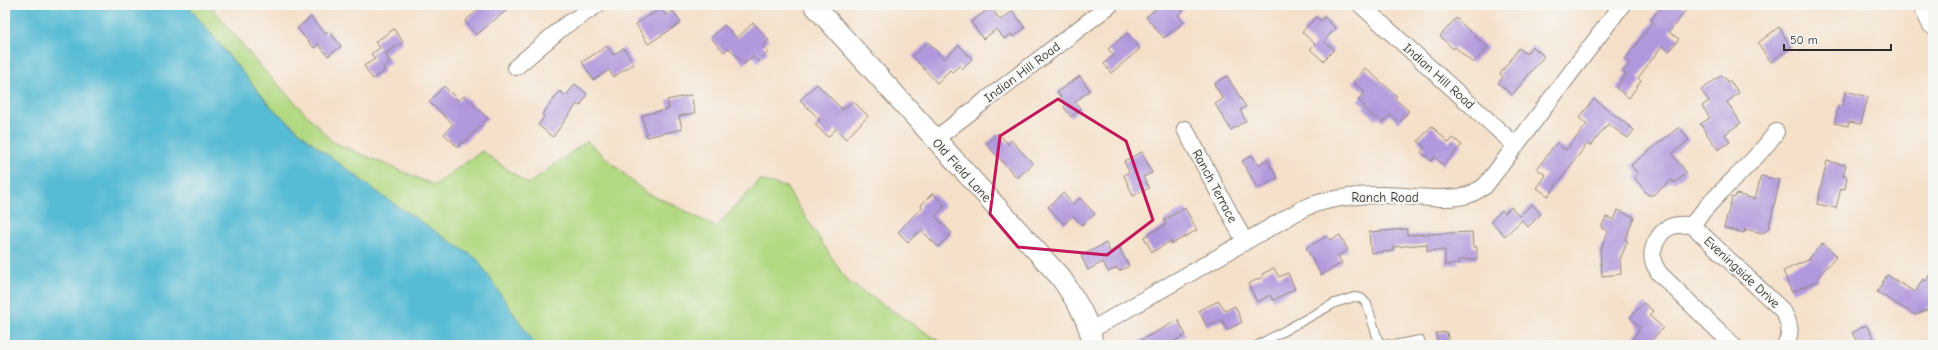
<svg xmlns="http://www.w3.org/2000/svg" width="1938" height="350" font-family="'Comic Neue',sans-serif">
<rect width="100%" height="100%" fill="#f6f6f2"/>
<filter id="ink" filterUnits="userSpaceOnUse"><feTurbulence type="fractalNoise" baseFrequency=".025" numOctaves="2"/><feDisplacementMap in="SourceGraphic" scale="8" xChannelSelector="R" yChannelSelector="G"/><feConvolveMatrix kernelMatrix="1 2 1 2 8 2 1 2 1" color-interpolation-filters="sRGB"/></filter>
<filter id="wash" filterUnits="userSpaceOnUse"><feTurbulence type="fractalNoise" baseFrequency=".012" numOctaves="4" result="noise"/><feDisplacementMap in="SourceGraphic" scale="16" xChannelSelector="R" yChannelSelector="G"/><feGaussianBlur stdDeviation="0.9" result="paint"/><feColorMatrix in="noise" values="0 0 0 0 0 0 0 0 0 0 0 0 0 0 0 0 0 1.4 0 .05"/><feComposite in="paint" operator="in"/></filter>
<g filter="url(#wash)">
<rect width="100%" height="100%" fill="#f5e0c9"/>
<path fill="#b2d982" stroke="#6e8256" d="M187,5h23l47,58 76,79 101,43 48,-34 46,33 59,-43 59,52 26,11 44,23 44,-47 26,7 61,94 98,64h-412v-3l-149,-145 -68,-51 -44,-38z"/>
<path fill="#56bbd4" stroke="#407380" d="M5,5h182l85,103 44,38 68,51 93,62 56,83v3h-528z"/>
<g id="blocks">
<path fill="#b197dc" d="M484,5h29l-37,30 -11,-14z
M1161,5h28l-11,10 6,7 -20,16 -18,-21z
M1662,5h18l6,5 -17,22 10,7 -10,12 -7,-5 -24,32 3,3 -12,17 -13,-10 10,-14 -3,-3 7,-9 -5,-3 28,-37 -2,-2z
M991,7l9,13 13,-9 12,17 -12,9 -2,-3 -7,5 -7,-10 -14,10 -12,-17z
M661,8l5,7 7,-4 8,12 -33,21 -12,-20z
M311,17l15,17 3,-3 12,15 -13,10 -10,-12 -4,4 -17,-20z
M1316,17l4,4 4,-4 12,11 -12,13 10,9 -11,11 -13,-12 5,-5 -13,-12z
M1456,18l32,30 -15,15 -18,-16 -2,2 -13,-13z
M753,23l16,17 -6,6 5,6 -10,10 -5,-6 -9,8 -15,-16 -5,4 -13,-14 13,-13 13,13z
M1779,27l12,20 -20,15 -13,-19z
M394,29l9,13 -18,12 6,8 -8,6 2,3 -12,8 -9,-13 11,-7 -4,-5 9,-6 -5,-6z
M1127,33l13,16 -29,24 -7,-9 10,-9 -6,-6z
M928,42l16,17 15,-14 13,14 -10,10 -3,-3 -7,6 -2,-2 -13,13 -25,-27z
M607,46l6,9 11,-7 10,16 -21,13 -4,-7 -16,10 -11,-18z
M1532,46l12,10 -32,39 -14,-12 5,-6 -3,-3 19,-26 7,6z
M1365,68l32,28 -2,3 14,12 -10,12 -9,-8 -7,7 -5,-5 -2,2 -13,-11 2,-2 -7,-6 7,-8 -12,-10z
M1722,75l6,7 2,-1 9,12 -12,9 14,21 -16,11 5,8 -12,8 -18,-26 10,-6 -8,-12 7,-5 -8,-11z
M1080,76l10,14 -15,12 6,7 -10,8 -7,-10 2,-2 -9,-13z
M1227,76l19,31 -6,3 6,11 -15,9 -16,-26 8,-5 -9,-15z
M575,84l11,9v4l-6,9 -3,-2 -24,33 -15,-12 6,-8 -2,-2 18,-24 6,5z
M817,84l26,26 10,-9 15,15 -22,23 -10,-10 -8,8 -13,-12 5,-5 -20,-20z
M444,86l15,15 5,-5 24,22 -24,25 -2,-1 -4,5 -14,-13 9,-10 -24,-22z
M1846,91l22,6 -7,27 -12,-2 -1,4 -14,-3 5,-18 3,1z
M691,95l4,18 -16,3 3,13 -35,8 -5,-22 27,-6 -2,-9z
M1594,99l40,31 -6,8 -20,-14 -17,22 -4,-2 -39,52 -11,-8 9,-13 -9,-6 19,-26 10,7 21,-26 -8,-6z
M1432,126l17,17 4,-5 9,7 -19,20 -8,-8 -4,4 -10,-9 4,-4 -7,-7z
M1679,127l10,13 -17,14 15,19 -13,10 -2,-3 -19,15h-5l-14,-18 4,-3 -7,-9z
M998,133l10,11 3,-4 22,24 -16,14 -31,-34z
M1142,152l10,21 -9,4 6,11 -16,8 -9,-21 5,-3 -5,-11z
M1252,155l6,10 9,-6 11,19 -20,11 -16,-28z
M1827,161l19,4 -3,11 4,1 -2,12 -4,-1 -5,20 -19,-4z
M1761,176l19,4 -12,50 -6,3 -17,-4 -1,4 -20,-5 8,-31 3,1 1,-4 19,5z
M933,193l12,13 -10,10 17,17 -14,14 -17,-17 -13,12 -10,-10 24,-25 -1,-2z
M1063,193l10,11 7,-6 15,16 -13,11 -9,-9 -9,8 -16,-17z
M1532,204l9,10 -13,13 -6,-7 -17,16 -14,-15 11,-11 3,3 6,-6 8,9z
M1185,208l12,22 -25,14 -1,-3 -19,11 -8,-15 22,-13 -2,-4z
M1618,210l16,7 -9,23 3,1 -8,18 1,15 -19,2 -2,-25 8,-20 -7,-3 5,-11 8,3z
M1407,229v6l65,-3 1,15h4v12l-19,1 1,4 -14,1v-15l-18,1v-7l-34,3v4l-22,2 -2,-21z
M1340,235l8,15 -10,6 4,7 -21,12 -15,-27 21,-12 3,4z
M1106,243l4,9 9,-5 10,19 -10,5 -2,-3 -9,4 -5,-10 -15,8 -7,-14z
M1823,243l14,13 -19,21 1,3 -27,12 -9,-21 25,-11z
M1274,268l5,9 9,-4 7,16 -22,11 -3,-5 -13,7 -9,-18 15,-7 -1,-3z
M1933,269v31l-6,10 -12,5 -38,-23 10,-17 28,17 8,-13 3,2z
M1219,301l6,10 10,-5 7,16 -15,8 -5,-10 -15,7 -8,-17z
M1644,303l9,8 -4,4 14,13 -16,17h-21l13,-14 -1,-1 2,-2 -10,-11z
M1178,320l8,15 -18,10h-36z
M1866,325l12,20h-19l-7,-12z
M1447,332l2,13h-11l-2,-12z"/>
</g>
</g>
<g filter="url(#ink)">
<use href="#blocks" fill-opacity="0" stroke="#90867a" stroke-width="1"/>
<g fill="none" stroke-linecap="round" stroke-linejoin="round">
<g stroke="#90867a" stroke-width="10">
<path id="service" d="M1258,345l77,-42 19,-6 7,1 6,6 11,36 5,4 11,1 26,-5"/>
</g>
<g stroke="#90867a" stroke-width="18">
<path id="minor" d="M1361,5l155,141
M516,67l47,-40 34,-22
M1185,129l60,113
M934,140l176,-135
M1692,225c24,-34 60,-58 84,-93
M1091,330l213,-122c25,-10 51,-13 78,-13 27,0 61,7 86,0 6,-2 12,-6 17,-9l137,-181
M1733,345l-74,-72c-2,-4 -5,-8 -6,-12 -3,-13 7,-32 20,-35 6,-2 12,-1 19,-1l91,86c6,11 10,22 2,34"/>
</g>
<g stroke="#90867a" stroke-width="22">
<path id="tertiary" d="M814,5l247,273c14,21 28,41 32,67"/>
</g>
<g stroke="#90867a" stroke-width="24">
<path id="secondary" d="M1924,5l9,18"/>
</g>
<use href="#service" stroke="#fff" stroke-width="8"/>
<use href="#minor" stroke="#fff" stroke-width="16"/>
<use href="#tertiary" stroke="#fff" stroke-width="20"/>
<use href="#secondary" stroke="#fff" stroke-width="22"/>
</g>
</g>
<path fill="none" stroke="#c2185b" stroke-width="3" stroke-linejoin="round" d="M1058,99l68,42 27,79 -46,35 -89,-8 -28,-33 10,-78z"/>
<g text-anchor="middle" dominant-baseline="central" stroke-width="4" stroke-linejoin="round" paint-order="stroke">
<g font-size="13" fill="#2b2b2b" stroke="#f6f6f2">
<text transform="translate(1022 72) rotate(-37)">Indian Hill Road</text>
<text transform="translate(1439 76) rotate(42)">Indian Hill Road</text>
<text transform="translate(962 170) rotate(48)">Old Field Lane</text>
<text transform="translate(1215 186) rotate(62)">Ranch Terrace</text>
<text x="1385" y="197">Ranch Road</text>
<text transform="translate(1742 272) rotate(43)">Eveningside Drive</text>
</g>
</g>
<rect width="1938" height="350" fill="none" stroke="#f6f6f2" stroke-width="20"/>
<path d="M1784 44v6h107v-6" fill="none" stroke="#2b2b2b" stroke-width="2"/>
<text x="1790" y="44" font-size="12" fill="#2b2b2b" stroke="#f6f6f2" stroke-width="3" paint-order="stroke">50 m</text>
</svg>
